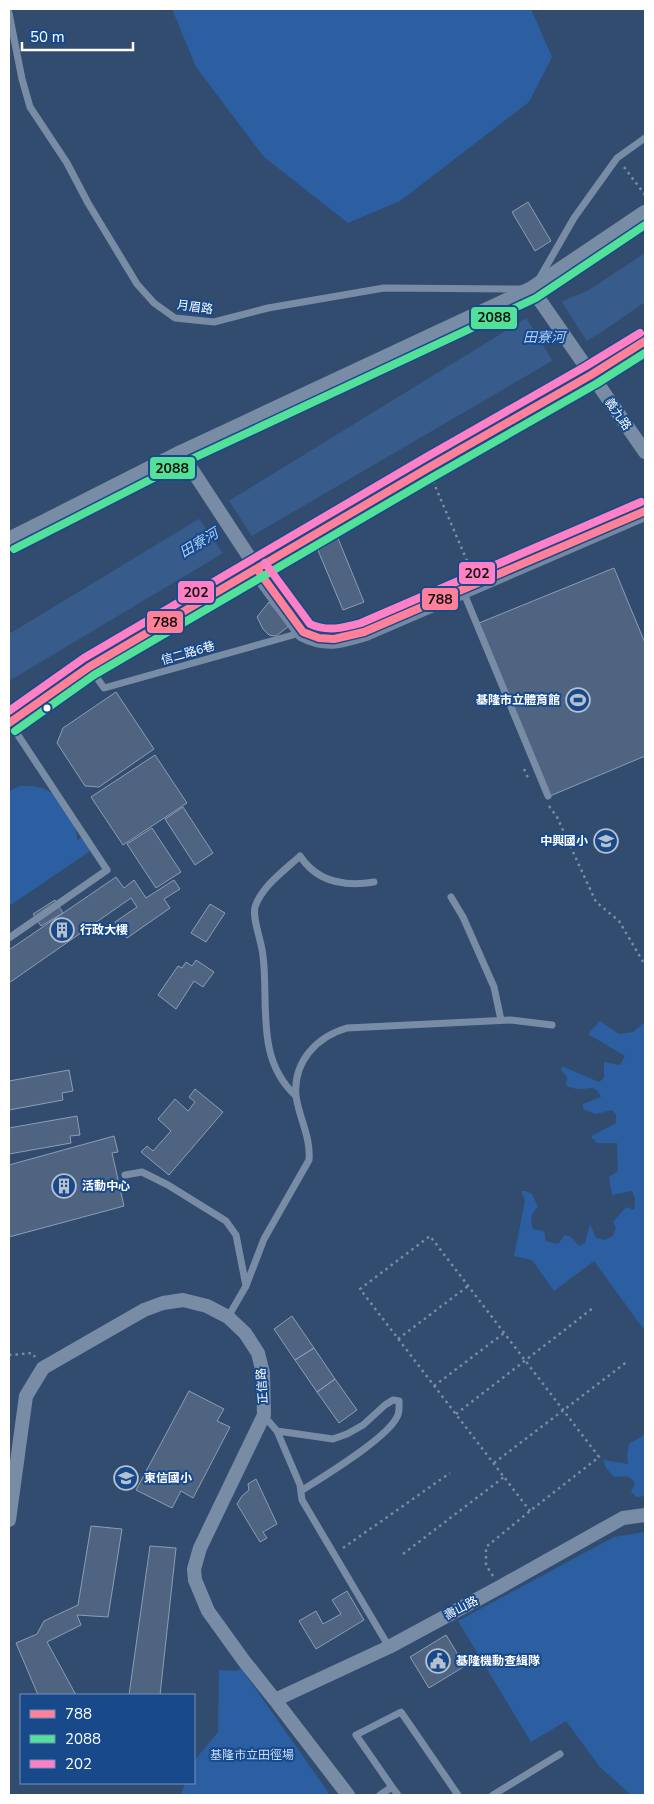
<svg xmlns="http://www.w3.org/2000/svg" width="654" height="1804" font-family="'Nunito Sans','Noto Sans TC',sans-serif">
<rect width="100%" height="100%" fill="#324c70"/>
<path fill="#2b5fa1" d="M172,9h359l21,48 -23,45 -129,99 -52,22 -84,-66 -68,-90z
M20,786c26,-1 34,5 48,28 5,9 9,15 9,26l10,-6 9,13 -87,59v-115z
M600,1021l19,13 14,-2 12,-10v309l-51,-70 -40,30 -22,-31 -18,-4 11,-55 -4,-10h4l7,3 6,13c-8,7 -8,12 -5,22l10,2 2,3v7l13,3 7,-9 6,2 8,9 6,-3 5,-19 6,14 9,2 8,-4 3,-8 -3,-6 13,-15 8,3 1,-11 -3,-8 -20,4 -3,-18 9,-6 -1,-28h-20l-5,-5v-2l24,-13v-9l-4,-4 -16,4 -13,-5v-5l18,-7c-7,-14 -11,-7 -22,-8 -4,0 -9,-2 -13,-3l1,-9 -6,-7 1,-4 37,16 5,-4v-16l16,3 5,-9 -37,-22z
M644,1435l1,61 -8,1 -6,-5 4,-8c-5,-10 -12,-8 -21,-7l-8,-9 -3,-8 25,4 -1,-9 2,-11z
M645,1532v263h-14l-31,-28 -34,-46 -35,21 -73,-121 156,-84z
M241,1668l89,127h-149l4,-12h9v-22l24,-29 1,-62 18,1z"/>
<path fill="#375b8a" d="M645,253v49l-45,31 -338,197 -253,151v-47l236,-143 290,-178 54,-23z"/>
<path fill="#324c70" d="M560,299l28,44 -34,20 -29,-47z
M228,499l25,39 -29,17 -26,-38z"/>
<path fill="#4e6480" stroke="#8d9db3" d="M528,202l23,39 -16,10 -23,-39z
M337,536l27,66 -21,8 -26,-62z
M614,568l31,75v113l-95,40 -71,-173z
M269,602l20,24 -13,10 -7,-1 -6,-6 -6,-12z
M116,692l38,57 -55,38 -14,-1 -28,-43 6,-15z
M155,755l32,48 -64,42 -32,-48z
M183,807l30,46 -18,12 -30,-46z
M152,828l29,44 -25,16 -29,-44z
M116,877l8,11 10,-8 12,18 28,-18 6,9 -16,10 6,9 -43,30 -12,-16 22,-15 -6,-9 -122,85v-33z
M55,900l8,13 -22,13 -8,-12z
M210,904l15,9 -19,29 -15,-9z
M196,960l18,12 -11,15 -9,-6 -18,28 -18,-14 20,-29 4,2 4,-6 6,4z
M69,1070l4,21 -11,2 1,7 -54,10v-29z
M195,1089l28,23 -54,63 -28,-23 6,-6 6,5 18,-20 -13,-12 17,-20 13,12 7,-9 -6,-5z
M77,1116l3,19 -10,1 1,7 -62,11v-26z
M114,1136l4,16 -6,1 12,53 -115,31v-72z
M292,1316l22,32 -19,12 -21,-31z
M314,1348l21,31 -18,13 -22,-32z
M335,1379l22,31 -18,13 -22,-31z
M189,1391l35,18 -7,12 13,6 -37,71 -12,-7 -9,17 -36,-18z
M256,1479l21,45 -14,8 4,6 -7,4 -23,-38 5,-8 7,-6 -1,-6z
M91,1526l31,3 -14,88 -31,-2 4,10 -34,17 29,53h-38l-22,-52 21,-9 7,-13 34,-16z
M150,1546l26,2 -16,147h-31z
M347,1591l17,29 -48,29 -17,-28 17,-10 7,13 18,-10 -9,-14z
M446,1635l19,31 -36,22 -19,-31z"/>
<g fill="none" stroke-linecap="round" stroke-linejoin="round">
<path stroke="#798ca5" stroke-width="2.5" stroke-dasharray="2.5 4" stroke-linecap="butt" d="M624,167l21,28
M433,481l37,87
M524,769l5,11
M549,806l8,11 39,85 23,19 26,44
M398,1339l70,-53
M9,1355l23,-2 3,4
M434,1386l70,-53
M456,1414l137,-106
M494,1463l134,-102
M343,1548l107,-75
M403,1554l101,-77
M493,1576l-7,-11v-18l44,-36 69,-54 -169,-221 -70,53 170,222"/>
<path stroke="#798ca5" stroke-width="7" d="M9,13l13,66 8,28 37,56 21,40 49,81 17,19 21,15 39,4 54,-14 116,-20 137,1
M539,279l35,-61 43,-60 28,-20
M463,591l85,205
M90,668l14,20 196,-55
M451,897l12,20 31,70 7,33
M9,938l98,-68 -97,-147
M296,1096c-41,-37 -27,-93 -33,-140 -1,-14 -11,-37 -8,-49 7,-21 30,-37 45,-51 17,26 44,31 74,26
M125,1175l17,-3 26,13 58,36 10,14 10,51
M228,1317l18,-31 18,-47 45,-79c2,-23 -10,-42 -13,-64 -3,-34 20,-59 51,-68l164,-8 41,5
M264,1416l13,15 23,54 2,15 87,147
M277,1431l56,8 14,-5 16,-9 22,-20 8,-5 6,1c0,5 1,11 -2,16 -11,22 -73,59 -96,74
M392,1787l-36,-52 45,-23 57,83
M380,1795l12,-8 6,8
M493,1795l67,-41"/>
<path stroke="#798ca5" stroke-width="14" d="M532,289l113,163
M181,453l76,116
M9,1520l17,-124 17,-28 101,-58 19,-7 20,-3 24,6 21,11 17,16 13,20 5,20 1,42 -64,133 -6,21 1,11 13,31 36,50 31,39 73,95
M275,1700l114,-53 111,-60 123,-69 22,-3"/>
<path stroke="#798ca5" stroke-width="16" d="M9,540l172,-87 351,-164 113,-76
M257,569l171,-101 163,-93 54,-34"/>
<path stroke="#7588a1" stroke-width="19" d="M9,723l80,-56 168,-98 46,63c23,12 38,7 61,0l281,-121"/>
<g stroke="#17498b" stroke-width="11">
<path id="bus-1" d="M257,569l46,63 16,6 15,1 30,-7 281,-121
M9,723l80,-56 339,-199 163,-93 54,-34"/>
</g>
<g stroke="#17498b" stroke-width="11">
<path id="bus-2" d="M14,549l171,-87 351,-164 109,-73
M15,731l79,-56 339,-198 163,-93 49,-31"/>
</g>
<g stroke="#17498b" stroke-width="11">
<path id="bus-3" d="M265,563l45,61c17,8 33,4 51,-1l280,-121
M9,711l75,-53 339,-199 163,-93 54,-33"/>
</g>
<use href="#bus-1" stroke="#ff8098" stroke-width="8"/>
<use href="#bus-2" stroke="#53e098" stroke-width="8"/>
<use href="#bus-3" stroke="#ff80c5" stroke-width="8"/>
</g>
<defs>
<g id="stadium-ring" transform="scale(1.25)"><circle r="9.5" fill="#17498b" stroke="#b7c0cd" stroke-width="1.5"/><path d="M0-5a6.5 5 0 1 0 0 10a6.5 5 0 1 0 0-10ZM-3.5-1.8h7v3.6h-7Z" fill="#b7c0cd"/></g>
<g id="school-ring" transform="scale(1.25)"><circle r="9.5" fill="#17498b" stroke="#b7c0cd" stroke-width="1.5"/><path d="M0-5L7-2L0 1L-7-2ZM-4 1L0 2.5L4 1V4Q0 6-4 4Z" fill="#b7c0cd"/></g>
<g id="building-ring" transform="scale(1.25)"><circle r="9.5" fill="#17498b" stroke="#b7c0cd" stroke-width="1.5"/><path d="M-4-6H4V6H1V3H-1V6H-4ZM-2.5-4.3h1.7v1.8h-1.7ZM.8-4.3h1.7v1.8H.8ZM-2.5-1h1.7V.8h-1.7ZM.8-1h1.7V.8H.8Z" fill="#b7c0cd"/></g>
<g id="civic-ring" transform="scale(1.25)"><circle r="9.5" fill="#17498b" stroke="#b7c0cd" stroke-width="1.5"/><path d="M-.6-6.5H3V-4.5H.6V-3L4-1V1h2V6H-6V1h2V-1L-.6-3ZM-1.2 2.5V6h2.4V2.5Z" fill="#b7c0cd"/></g>
</defs>
<g fill-rule="evenodd">
<use href="#stadium-ring" x="578" y="700"/>
<use href="#school-ring" x="606" y="841"/>
<use href="#building-ring" x="62" y="930"/>
<use href="#building-ring" x="64" y="1186"/>
<use href="#school-ring" x="126" y="1478"/>
<use href="#civic-ring" x="438" y="1661"/>
</g>
<circle fill="#fff" stroke="#17498b" stroke-width="2" cx="47" cy="708" r="4.5"/>
<g text-anchor="middle" dominant-baseline="central" stroke-width="4" stroke-linejoin="round" paint-order="stroke">
<g font-size="12" fill="#fff" stroke="#17498b">
<text transform="translate(195 307) rotate(8)">月眉路</text>
<text transform="translate(618 414) rotate(55)">義九路</text>
<text transform="translate(188 653) rotate(-16)">信二路6巷</text>
<text transform="translate(262 1386) rotate(-94)">正信路</text>
<text transform="translate(461 1608) rotate(-28)">壽山路</text>
</g>
<g font-size="12" font-weight="bold" fill="#fff" stroke="#17498b" text-anchor="start">
<text x="560" y="700" text-anchor="end">基隆市立體育館</text>
<text x="588" y="841" text-anchor="end">中興國小</text>
<text x="80" y="930">行政大樓</text>
<text x="82" y="1186">活動中心</text>
<text x="144" y="1478">東信國小</text>
<text x="456" y="1661">基隆機動查緝隊</text>
</g>
<g font-size="12" fill="#c7defa" stroke="#17498b">
<text x="252" y="1755">基隆市立田徑場</text>
</g>
<g font-size="14" font-style="italic" fill="#accdf6" stroke="#17498b">
<text x="544" y="337">田寮河</text>
<text transform="translate(199 543) rotate(-31)">田寮河</text>
</g>
</g>
<g stroke="#17498b" stroke-width="2">
<rect x="470" y="306" width="48" height="24" rx="5" fill="#53e098"/>
<rect x="149" y="456" width="47" height="24" rx="5" fill="#53e098"/>
<rect x="458" y="561" width="38" height="24" rx="5" fill="#ff80c5"/>
<rect x="177" y="580" width="38" height="24" rx="5" fill="#ff80c5"/>
<rect x="421" y="587" width="38" height="24" rx="5" fill="#ff8098"/>
<rect x="146" y="610" width="38" height="24" rx="5" fill="#ff8098"/>
</g>
<g font-size="14" text-anchor="middle" font-weight="bold" fill="#111">
<text x="494" y="322">2088</text>
<text x="172" y="473">2088</text>
<text x="477" y="578">202</text>
<text x="196" y="597">202</text>
<text x="440" y="604">788</text>
<text x="165" y="627">788</text>
</g>
<rect width="654" height="1804" fill="none" stroke="#ffffff" stroke-width="20"/>
<rect x="20" y="1694" width="175" height="90" fill="#17498b" stroke="#7492b9"/>
<rect x="30" y="1710" width="25" height="8" fill="#ff8098" stroke="#7492b9"/>
<text x="65" y="1719" font-size="15" fill="#ffffff">788</text>
<rect x="30" y="1735" width="25" height="8" fill="#53e098" stroke="#7492b9"/>
<text x="65" y="1744" font-size="15" fill="#ffffff">2088</text>
<rect x="30" y="1760" width="25" height="8" fill="#ff80c5" stroke="#7492b9"/>
<text x="65" y="1769" font-size="15" fill="#ffffff">202</text>
<path d="M22 42v8h111v-8" fill="none" stroke="#ffffff" stroke-width="2.5"/>
<text x="30" y="42" font-size="15" fill="#ffffff" stroke="#17498b" stroke-width="4" paint-order="stroke">50 m</text>
</svg>
